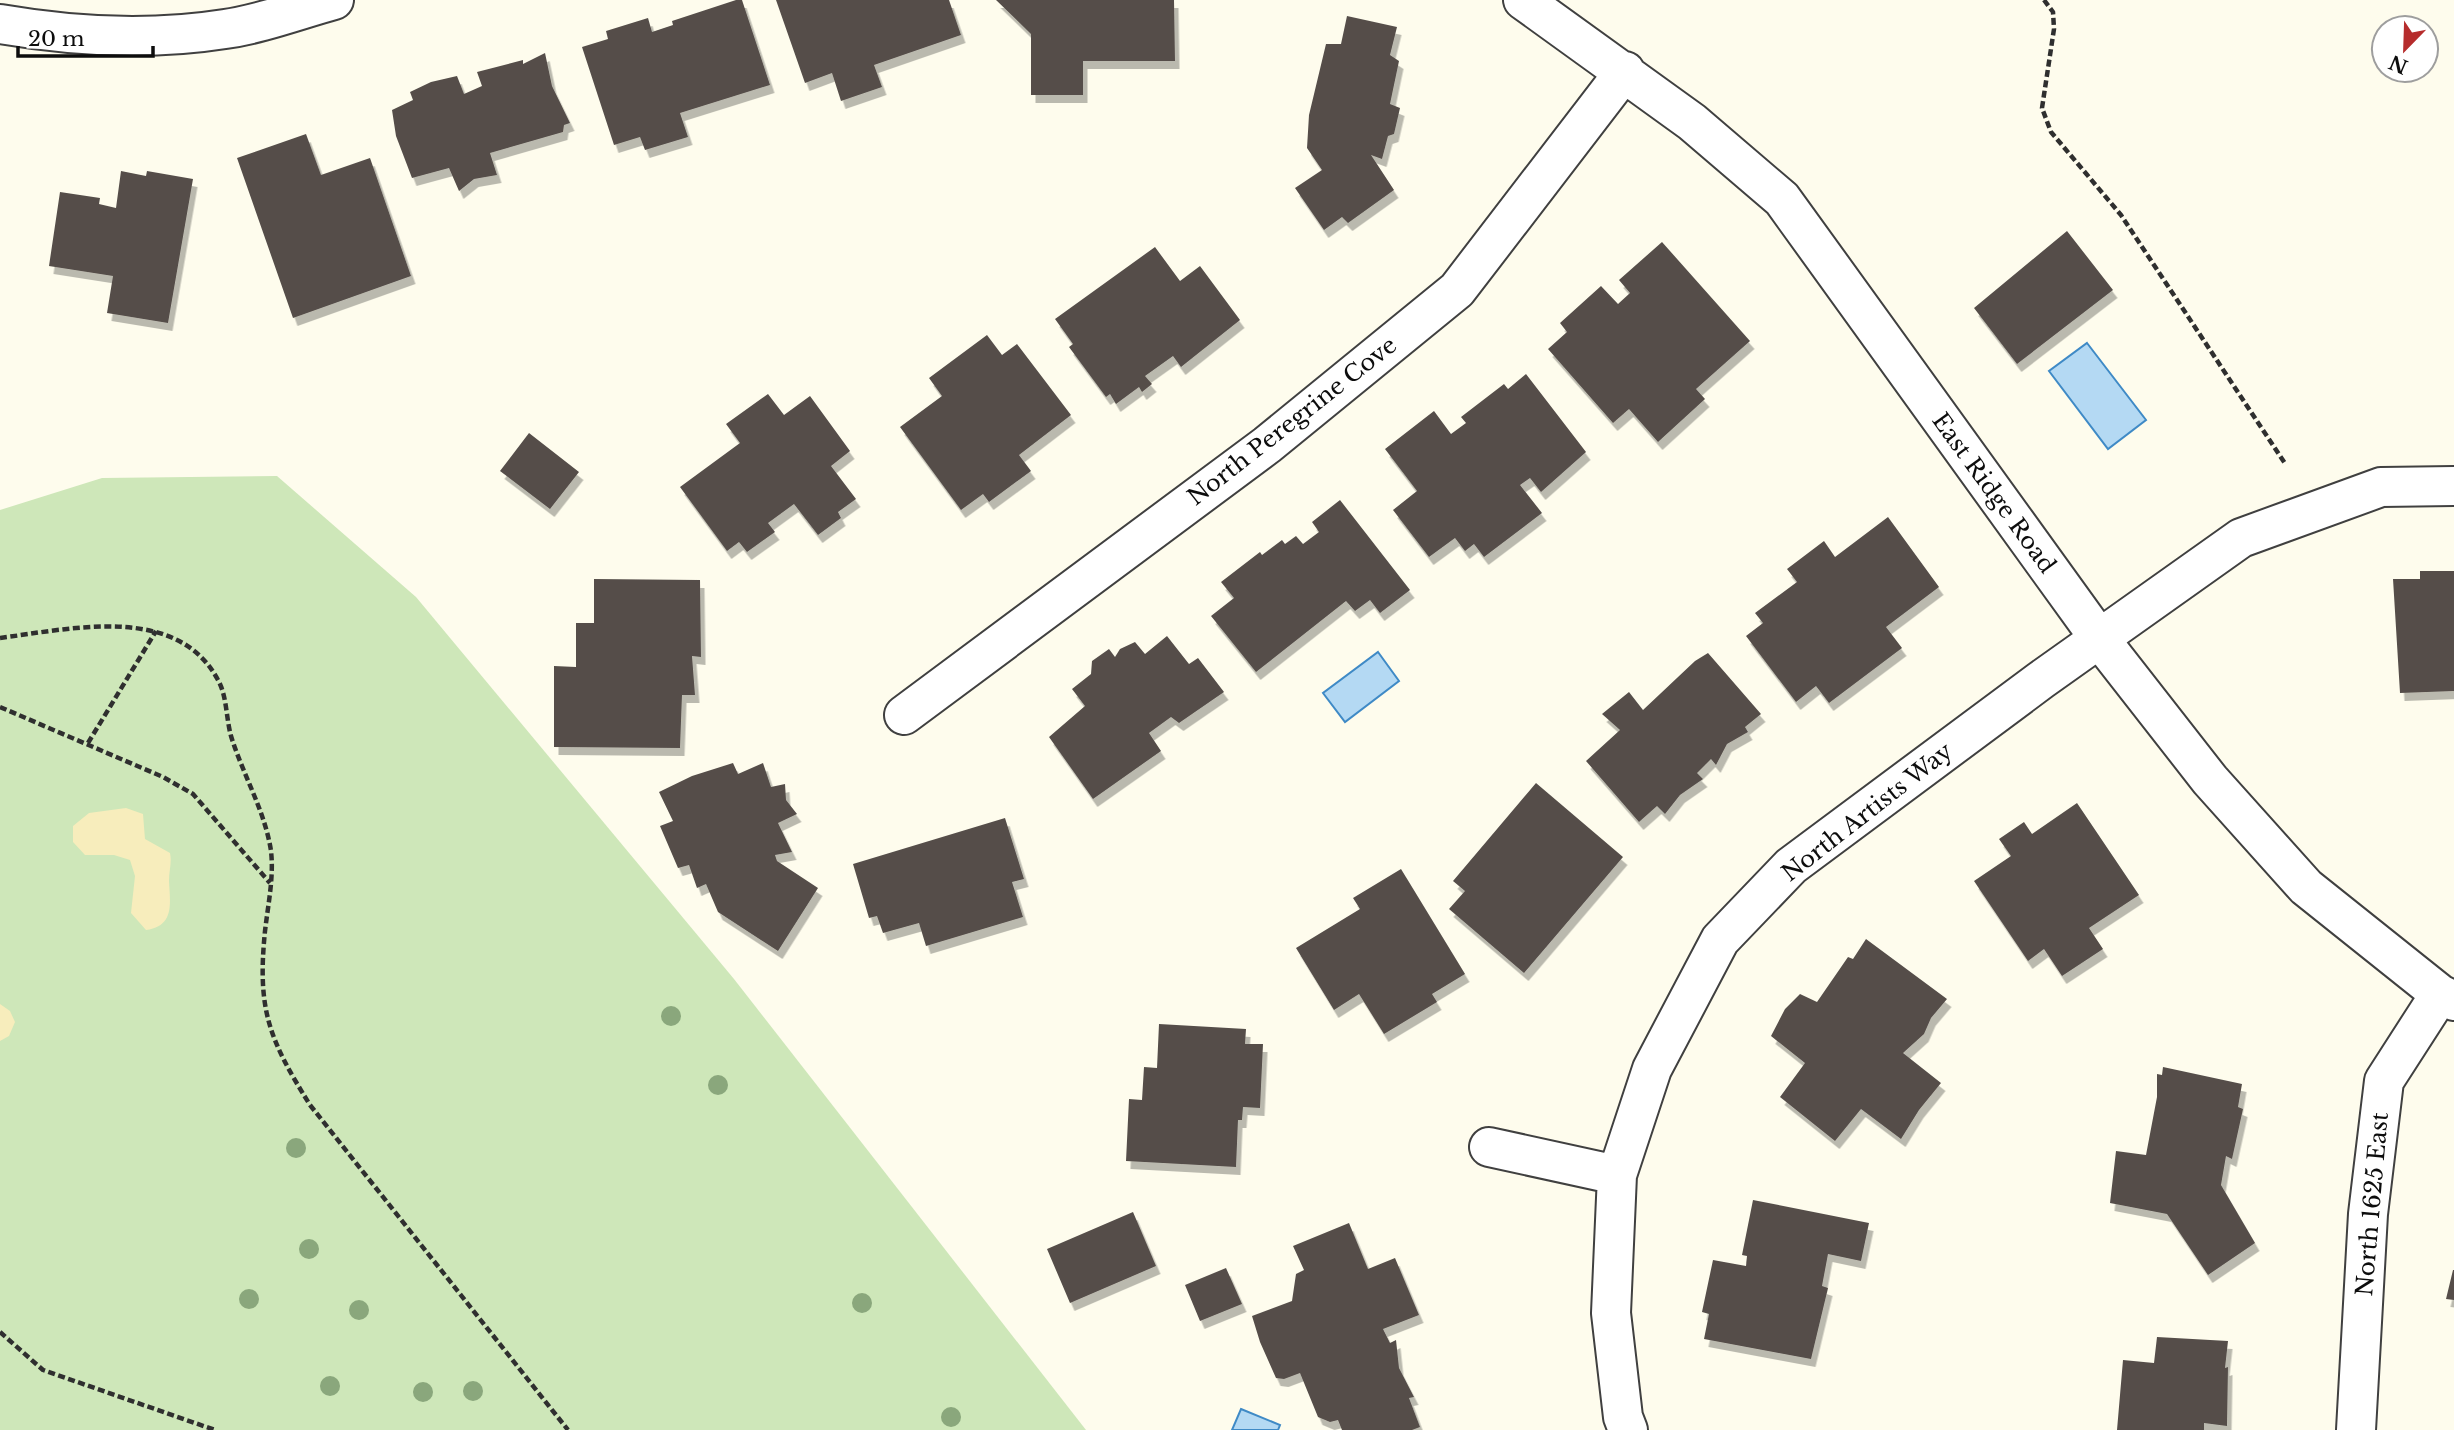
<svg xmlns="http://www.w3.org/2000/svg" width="2454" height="1430" font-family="'Libre Baskerville',serif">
<defs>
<filter id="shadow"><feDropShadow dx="4.5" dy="8" stdDeviation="0" flood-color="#0004"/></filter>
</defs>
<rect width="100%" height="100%" fill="#fefced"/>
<path fill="#cee7b9" d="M277,476l139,121 318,382 352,451h-1086v-920l102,-32z"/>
<path fill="#f7edbc" d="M126,808l17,6 2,25 25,14c2,9 -1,18 -1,28 1,22 6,45 -23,49l-15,-17 4,-37 -5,-16 -16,-5h-29l-12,-13v-16l16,-13z
M0,1004l10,7 5,11 -6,14 -9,5z"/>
<path fill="#b4d9f3" stroke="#3f8ac6" stroke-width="2" d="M2087,343l59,77 -38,29 -59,-78z
M1378,652l21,29 -54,41 -22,-29z
M1241,1409l39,16 -2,5h-46z"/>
<path fill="#554e4a" filter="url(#shadow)" d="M736,0h6l28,85 -90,28 8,24 -43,13 -5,-13 -26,8 -32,-98 26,-8 -2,-8 42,-13 4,14 21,-7 -1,-4z
M776,0h173l12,35 -87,30 8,22 -41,14 -9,-28 -27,10z
M996,0h178l1,61h-92v34h-52v-61z
M1347,16l50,11 -7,28 9,6 -9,43 10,4 -6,26 -6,2 -6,23 -11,-4 23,35 -46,33 -6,-6 -18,13 -29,-42 27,-18 -15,-22 2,-33 17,-71h15z
M545,53l7,33 18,37 -6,2 -1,7 -73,21 7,22 -23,4 -15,12 -10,-23 -37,10 -16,-42 -4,-26 21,-10 -3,-8 21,-10 26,-6 7,18 18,-8 -5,-14 46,-12v4z
M306,134l15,41 49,-17 41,118 -118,42 -56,-160z
M121,171l25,5 1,-5 46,8 -25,144 -61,-10 6,-37 -64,-10 11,-74 40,6 -1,6 17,4z
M2067,231l46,59 -96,74 -43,-56z
M1662,242l88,99 -54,48 9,10 -47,43 -29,-33 -16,14 -65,-74 19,-17 -7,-9 41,-37 17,18 12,-11 -11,-13z
M1155,247l25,34 20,-15 40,54 -59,47 -8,-11 -28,20 7,8 -10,8 -3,-5 -23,17 -6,-10 -4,3 -37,-50 4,-3 -18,-25z
M987,335l15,20 15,-11 54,71 -52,40 12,16 -42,31 -6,-8 -22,16 -61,-83 42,-31 -13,-18z
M1526,374l60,78 -45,40 -11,-14 -10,7 22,28 -58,44 -10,-13 -9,7 -10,-13 -26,19 -36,-47 24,-19 -32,-42 49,-38 17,23 15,-11 -5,-6 43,-33 4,5z
M768,394l16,21 26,-19 40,55 -19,15 25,33 -18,13 3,6 -23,17 -24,-31 -26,19 7,9 -28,20 -8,-10 -12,9 -47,-64 60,-44 -14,-19z
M529,433l50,39 -29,37 -50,-38z
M1340,500l70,90 -30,23 -10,-13 -15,11 -9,-10 -90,71 -45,-56 23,-18 -13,-16 39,-30 2,3 20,-15 3,4 11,-8 7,8 16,-12 -7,-10z
M1888,517l51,70 -53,40 16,21 -73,55 -13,-17 -20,16 -50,-66 17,-13 -8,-10 42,-31 -10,-13 37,-28 11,16z
M2420,571h34v120l-54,2 -7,-114h27z
M594,579l106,1 1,77 -9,-1 3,39h-13l-2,53 -126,-1v-81l22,1v-44h18z
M1167,636l22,28 9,-6 26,34 -45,31 -8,-6 -22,16 12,18 -68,48 -44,-62 36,-31 -13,-17 19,-15 1,-13 17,-12 6,8 5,-8 15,-7 10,12z
M1708,653l53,61 -16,13 3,5 -21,12 -11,21 -5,-6 -14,14 6,6 -23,16 -15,19 -8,-8 -18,16 -53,-61 34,-31 -18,-16 27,-22 14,18 52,-49z
M733,763l5,11 25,-11 8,24 14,-3 1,16 11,14 -19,9 14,29 -17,3 2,6 41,27 -40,63 -60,-39 -12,-28 -9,4 -8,-23 -11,3 -18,-42 13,-5 -14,-29 33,-16z
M1536,783l87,74 -99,116 -75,-64 16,-18 -12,-10z
M2077,803l62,92 -50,33 14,21 -41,27 -18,-27 -16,12 -54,-80 37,-25 -12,-17 25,-17 8,12z
M1005,818l19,61 -12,3 11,35 -97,29 -7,-23 -36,10 -6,-17 -8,2 -16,-54z
M1401,869l64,105 -33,20 5,8 -53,32 -25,-40 -25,16 -38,-62 64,-39 -7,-11z
M1866,939l81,60 -16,19 -7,16 -21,19 38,30 -22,27 -18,29 -40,-30 -26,32 -55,-44 25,-34 -34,-27 14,-27 15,-15 17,8 31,-45 5,2z
M1159,1024l87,5 -1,15h18l-3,64 -17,-1 -1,13h-4l-2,47 -110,-6 3,-62 13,1 2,-33 13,1z
M2163,1067l79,17 -4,23 5,2 -11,50 -6,-3 -5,29 34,58 -47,32 -41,-61 -57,-11 6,-52 30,4 11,-58v-23l5,1z
M1753,1200l116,23 -8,38 -33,-7 -6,32 6,2 -17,71 -107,-20 5,-25 -7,-2 11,-52 33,6 1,-10 -5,-1z
M1133,1212l23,54 -86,37 -23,-54z
M1349,1223l19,46 27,-11 24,57 -36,14 7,14 6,-3 3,28 15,29 -5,1 11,29 -8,3h-70l-4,-10 -8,2 -12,-5 -18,-44 -16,6 -8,-1 -16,-36 -8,-26 40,-15 4,-27 8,-4 -11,-24z
M1226,1268l16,36 -42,17 -15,-36z
M2453,1270h1v30l-8,-1z
M2157,1337l71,4 -3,27 3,-1 -1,59 -23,-3v7h-87l6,-70 31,3z"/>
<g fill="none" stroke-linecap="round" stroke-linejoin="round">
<g stroke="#404040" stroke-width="42">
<path id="minor" d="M1523,0l169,122 90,77 317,439 111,142 96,107 134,107 14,7
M0,24c75,13 149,17 225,5 36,-5 73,-19 109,-29
M904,715l363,-270 190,-155 168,-219
M1489,1147l128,28
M1628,1430l-5,-13 -12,-104 6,-138 35,-106 68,-129 71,-74 250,-186 200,-142 140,-51 73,-1
M2356,1430l12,-216 16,-133 56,-87"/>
</g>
<path stroke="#2f2f2f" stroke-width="4.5" stroke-dasharray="7 3.5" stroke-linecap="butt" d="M2044,0l9,12 1,17 -12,79 9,24 70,83 165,250
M0,638c70,-9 177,-35 218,42 9,16 8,38 13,56 12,39 34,75 40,115 3,26 -3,54 -6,80 -8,79 4,108 45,174l258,325
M0,707l163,70 30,17 77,89
M88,743l68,-112
M0,1332l43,38 172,60"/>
<use href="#minor" stroke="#fff" stroke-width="38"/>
</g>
<g fill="#8aa77c">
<circle cx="671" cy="1016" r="10"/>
<circle cx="718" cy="1085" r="10"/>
<circle cx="296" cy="1148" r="10"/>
<circle cx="309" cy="1249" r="10"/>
<circle cx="249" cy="1299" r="10"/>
<circle cx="862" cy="1303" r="10"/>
<circle cx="359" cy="1310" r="10"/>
<circle cx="330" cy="1386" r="10"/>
<circle cx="473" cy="1391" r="10"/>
<circle cx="423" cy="1392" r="10"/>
<circle cx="951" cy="1417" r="10"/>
</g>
<g text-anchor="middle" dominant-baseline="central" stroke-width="7" stroke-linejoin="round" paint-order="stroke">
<g font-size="23" fill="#0d0d0d" stroke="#fff">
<text transform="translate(1292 421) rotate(-38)">North Peregrine Cove</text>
<text transform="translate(1994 493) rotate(54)">East Ridge Road</text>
<text transform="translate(1867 812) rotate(-38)">North Artists Way</text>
<text transform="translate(2372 1204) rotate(-85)">North 1625 East</text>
</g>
</g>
<g transform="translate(2405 49) rotate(203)"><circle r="33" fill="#ffffff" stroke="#9e9e9e" stroke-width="2"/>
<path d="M0-5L12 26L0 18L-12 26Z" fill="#b62c2c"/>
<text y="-10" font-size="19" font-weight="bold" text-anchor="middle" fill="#0d0d0d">N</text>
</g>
<path d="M18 46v10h135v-10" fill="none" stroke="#0d0d0d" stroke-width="3.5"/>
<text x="28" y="46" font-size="21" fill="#0d0d0d" stroke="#ffffff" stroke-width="5" paint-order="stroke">20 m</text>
</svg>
